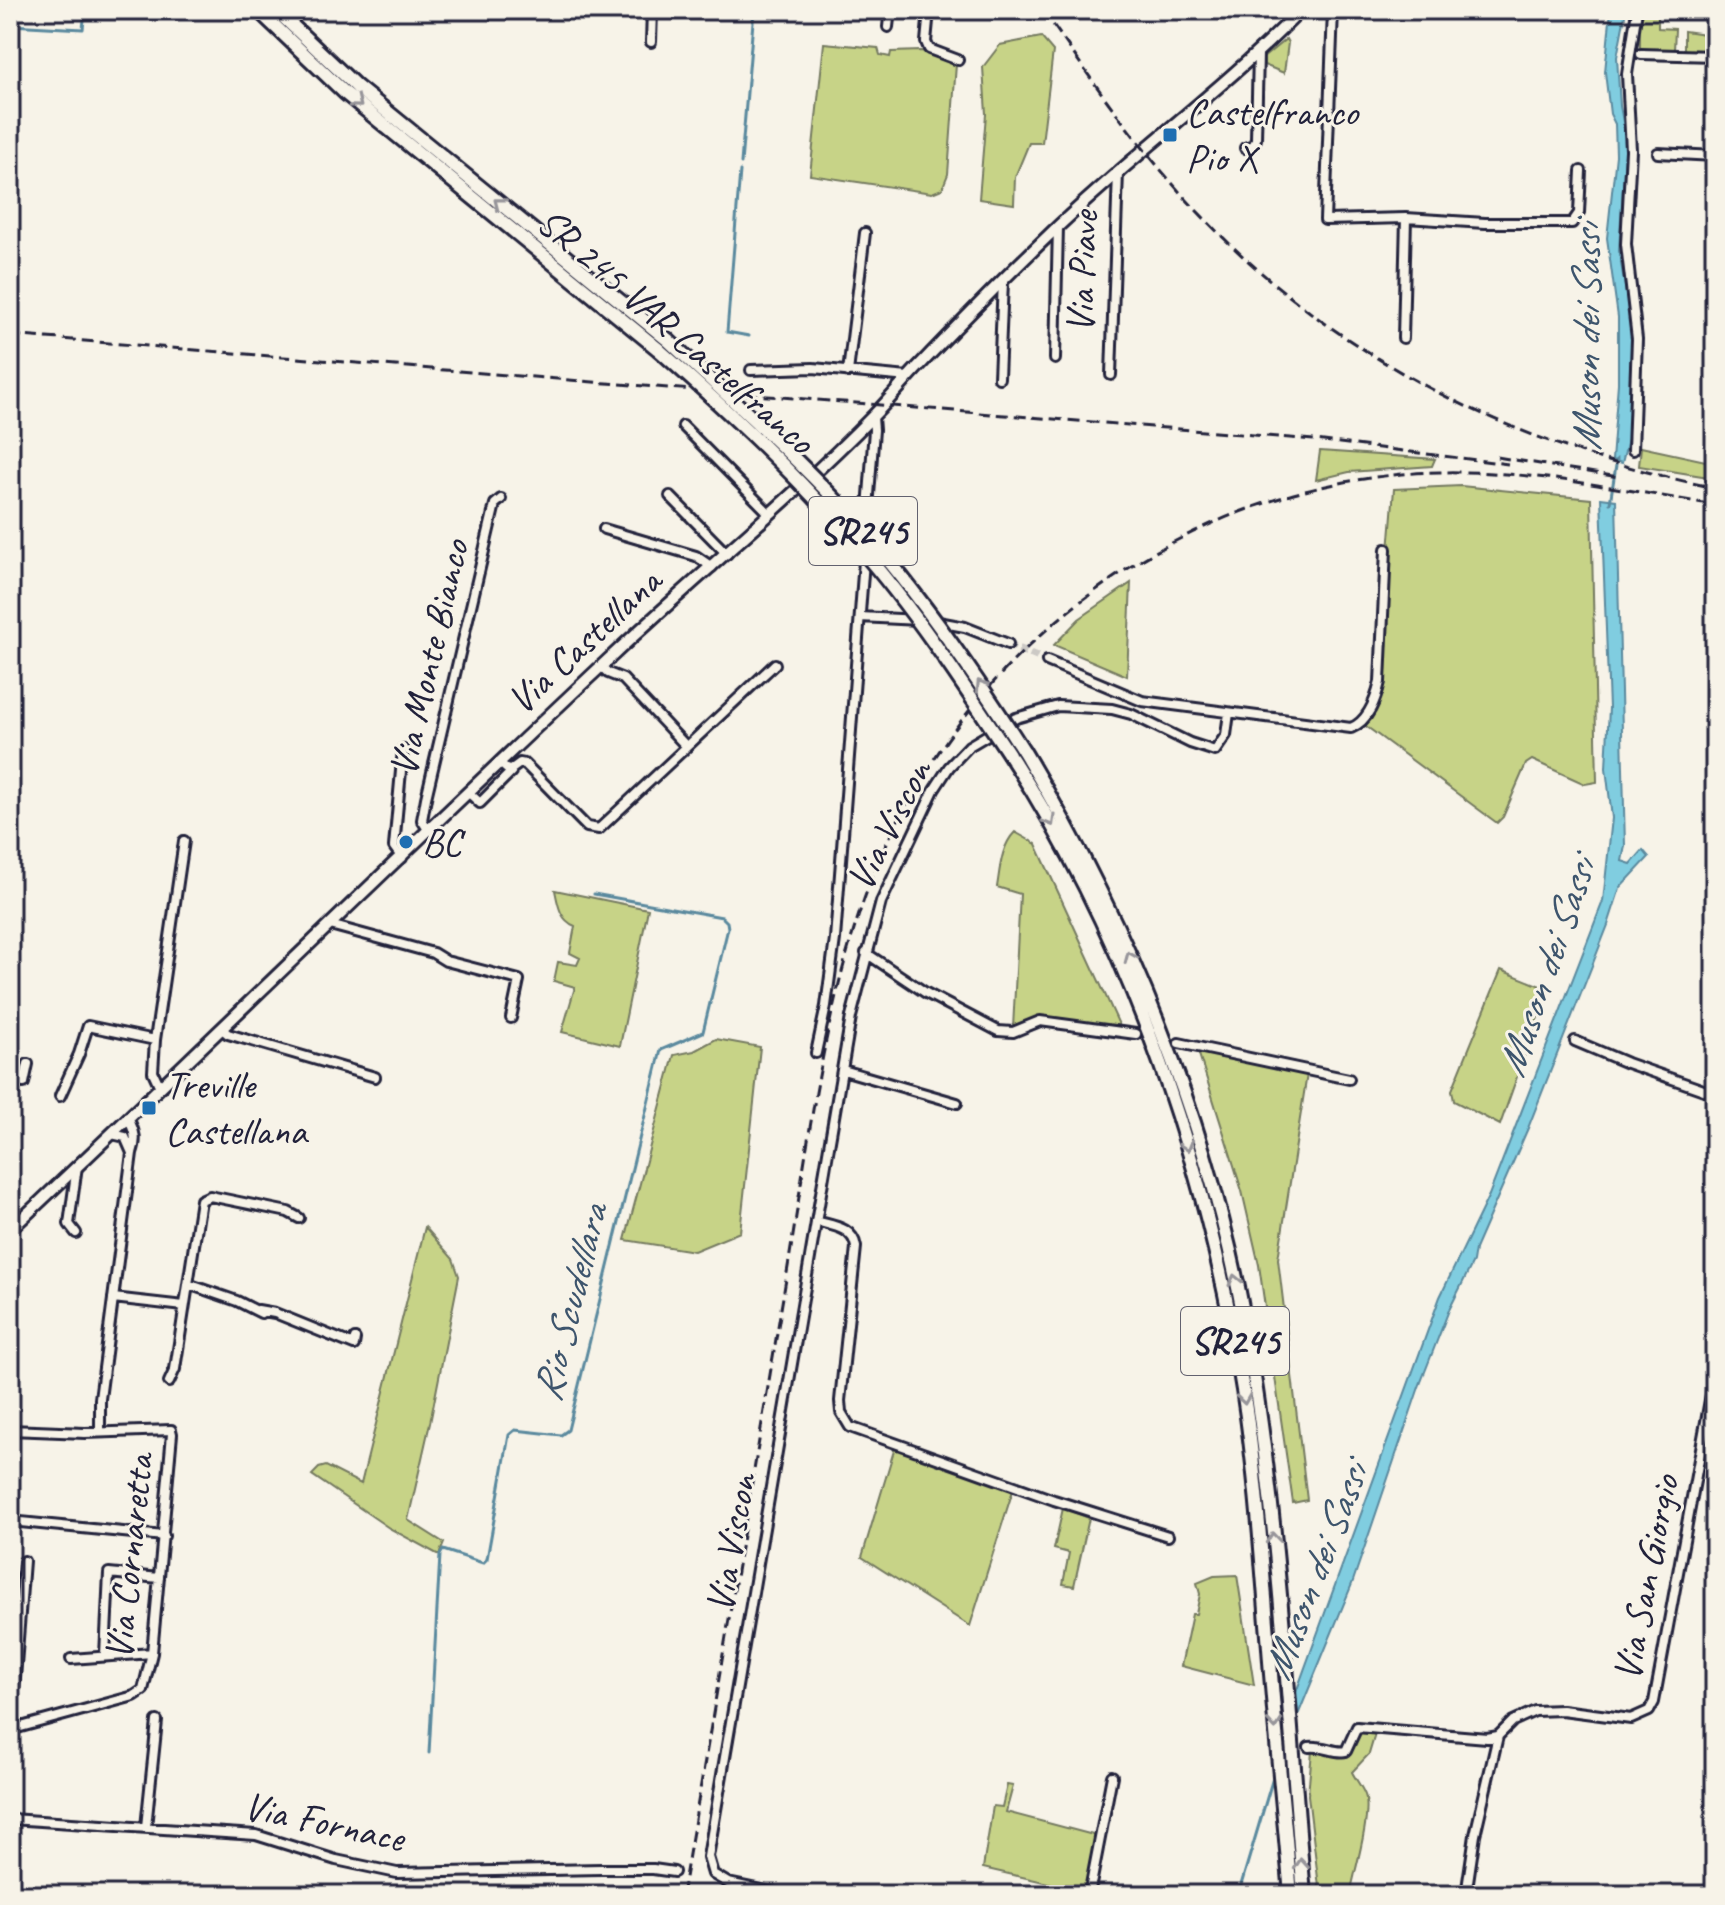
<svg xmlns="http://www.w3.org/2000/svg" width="1725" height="1905" font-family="Caveat,sans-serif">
<rect width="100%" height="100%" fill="#f7f3e8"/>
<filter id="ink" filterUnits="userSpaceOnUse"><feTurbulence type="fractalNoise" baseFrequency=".0125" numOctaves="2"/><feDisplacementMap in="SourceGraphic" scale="16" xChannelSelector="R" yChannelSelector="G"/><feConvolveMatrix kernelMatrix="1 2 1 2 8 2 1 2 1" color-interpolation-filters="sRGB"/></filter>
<g filter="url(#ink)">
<path fill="#c7d387" stroke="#747a61" stroke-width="2" d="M1640,10h18v18l17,1 -1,21 -34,-1z
M1684,31l28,4 3,16 -31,-1z
M1041,37l12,14 -11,92h-13l-14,34 -1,27 -35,-5 7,-85 -3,-47 17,-22z
M1286,39l2,4 -4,30 -20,-8 -1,-7z
M824,43l54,5 2,7 10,2 1,-5 30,-1 32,9 3,4 -8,110 -6,15 -10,4 -122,-18z
M1641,447l74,16v15l-76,-12z
M1320,451l115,8 -3,7 -83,6 -33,8z
M1461,486l130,13 6,283 -12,2 -53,-24 -6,4 -23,53 -6,6 -134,-99 14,-23 17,-212z
M1131,583l-4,93 -73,-31 25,-26z
M1015,832l21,12 85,185 -76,-12 -12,1 -20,10 7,-134 -23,-7c3,-18 4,-41 18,-55z
M555,890l93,19 -28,137 -58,-14 13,-45 -21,-6 4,-19 19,3 3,-7 -10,-5 5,-27c-15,-6 -17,-21 -20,-36z
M1501,970l47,19 -48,136 -46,-24 -2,-11z
M716,1039l44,8 -20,185 -46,19 -69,-11 49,-185 20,-4z
M1198,1051l109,23 -29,185 29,241 -14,3 -34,-238 -17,-74z
M425,1227l28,32 6,17 -29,147 -22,97 36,23 -5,12 -50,-27 -77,-53 7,-7 7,-2 35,18z
M895,1447l118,43 -43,136 -108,-69z
M1063,1508l26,10 -15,68 -11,-2 6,-31 -15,-4z
M1237,1575l17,110 -73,-19 11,-52h4l4,-20 -3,-11 17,-7z
M1358,1731l17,3 -6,20 -17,18c4,8 10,15 13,23 7,19 -11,78 -15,100h-30l-12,-100 4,-44 10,-1 23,6z
M1007,1785l6,1 -7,26 91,24 -10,56 -104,-24 10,-62 9,1z"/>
<path fill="#80cde0" stroke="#5a899e" stroke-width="2" d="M1611,10h15l-9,47 3,49 6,32 -7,113 12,72 2,36 -5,80 -6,24 -10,-3 6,-77v-66l-11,-79 9,-83 -1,-31 -5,-10 -5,-42z
M1601,498l15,2 9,346 -3,15 9,3 12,-14 6,7 -29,31 -12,37 -80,203 -53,121 -2,13 -24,48 -30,77 -67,197 -56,136 -2,-22 146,-401 49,-102 114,-294 9,-83 -6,-50 3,-60z"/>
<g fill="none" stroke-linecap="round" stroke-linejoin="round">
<path stroke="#5a899e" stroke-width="3" d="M10,25l73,4 2,-19
M741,163l13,-153
M740,171l-13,161 22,4
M1610,503l7,-44
M429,1753l11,-198 3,-5 40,13 4,-4 22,-124 6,-5 46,5 7,-5 93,-380 42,-18 25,-104 -1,-6 -5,-5 -128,-23
M1238,1895l37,-124"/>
<path stroke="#ccc9c5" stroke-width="8" stroke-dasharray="8 4" stroke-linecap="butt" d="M1008,644l39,17"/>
<g stroke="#22223b" stroke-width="14">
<path id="minor" d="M929,10l-3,32 3,7 29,11
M1333,10l-8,210 81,-2 79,5h87l7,-10 2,-42
M888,27l2,-17
M651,42l1,-32
M1641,54l74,2
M1245,148l9,-3 2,-6 2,-86
M1658,153l57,3
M1403,338l3,-120
M1055,359l3,-133
M751,370l62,-2 95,9
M848,372l17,-139
M1111,375l7,-203
M999,378l4,-97
M683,426l86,87
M1633,450l4,-111 -11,-95 5,-94 -4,-76 10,-64
M670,496l57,58
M604,529l92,27 16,11
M860,617l59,3
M933,621l32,6 43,17
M1047,661l95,40 209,27c18,-7 25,-29 29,-46l6,-133
M601,666l7,7 15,6 63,67
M500,763l9,8 11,-8 5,1 62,63 12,2 176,-165
M468,792l12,11 31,-31
M429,831l-7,-11 4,-22 69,-294 6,-5
M402,858l-8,-11 9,-98
M330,925l103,28 13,8 73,19 -8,38
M866,953l60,40 72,38 15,1 27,-11 96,13
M222,1029l6,5 147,43
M1575,1041l52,22 88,31
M1179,1043l170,36
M816,1053l10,-47 9,-67 39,-509 -1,-13
M843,1070l114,33
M10,1082l14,1 4,-19
M160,1087l-7,-15 2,-32 29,-199
M60,1096l19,-42 9,-28 67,14
M112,1134l13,3 7,16
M816,1221c17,5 37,6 40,26l-16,154 1,11 9,15 204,73 114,36
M76,1233l-7,-9 8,-58
M188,1284l49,17 24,12
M113,1298l71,8
M10,1300h2
M258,1310l17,3 79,32 1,-6
M169,1382l6,-13 26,-169 9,-4 78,16 11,6
M10,1430l75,3 86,-3 1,4 -20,219 -9,37 -9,6 -124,34
M100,1431v-32l32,-246c5,-14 3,-21 -4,-35
M10,1521l154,15
M105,1655l4,-82 50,5
M71,1659l81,-6
M11,1730l13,-169
M1309,1747c14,-2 27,7 37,4l11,-24 130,11 11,-2
M10,1819l246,16 80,25 61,13 204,-4h52l21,3
M146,1827l11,-106
M785,1895l-57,-12 -15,-9 -5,-17 143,-840 30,-115 53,-112 15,-23 20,-21 47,-28 42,-12 54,3 19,5 59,29 25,8 11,-16 3,-22
M1089,1895l23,-119
M1466,1895l9,-60 23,-99 15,-15 22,-10 27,-1 69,9 18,-8 5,-9 61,-329"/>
</g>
<g stroke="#22223b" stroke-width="16">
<path id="tertiary" d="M10,1230c202,-190 399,-384 601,-573 87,-82 180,-157 263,-242 15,-15 28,-31 42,-46 43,-45 87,-90 132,-133 81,-79 174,-145 253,-226"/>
</g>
<g stroke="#22223b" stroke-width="18">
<path id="trunk" d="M258,10l87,83 313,256
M276,10l81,77 311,253
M1023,750c105,175 185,371 222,573 34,188 43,382 59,572
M1009,754c125,192 199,417 235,642 13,84 18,168 25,252 6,83 15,165 22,247"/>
</g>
<use href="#minor" stroke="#f7f3e8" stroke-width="8"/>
<use href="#tertiary" stroke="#f7f3e8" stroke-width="10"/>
<use href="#trunk" stroke="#f7f3e8" stroke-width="12"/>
<path stroke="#22223b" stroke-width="3" stroke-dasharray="12 6" stroke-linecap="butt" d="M1043,10c45,65 90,130 143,189 144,158 322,246 529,289
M10,335l1305,105 193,24
M1497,457l122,20
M682,1895c35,-203 69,-407 103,-610 21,-125 35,-254 75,-374 82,-248 315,-432 579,-439 93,-2 185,18 276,33"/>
<g stroke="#22223b" stroke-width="18" stroke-linecap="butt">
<path id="trunk-bridge" d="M668,340c60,56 121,110 177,170 67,73 124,156 178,240
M658,349c70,62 139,126 200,197 57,65 104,137 151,208"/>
</g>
<use href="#trunk-bridge" stroke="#f7f3e8" stroke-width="12"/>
</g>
<defs><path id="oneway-chevron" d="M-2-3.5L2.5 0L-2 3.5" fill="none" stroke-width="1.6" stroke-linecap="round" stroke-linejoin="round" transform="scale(2)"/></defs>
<g stroke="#97959a">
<use href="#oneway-chevron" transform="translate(357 103) rotate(39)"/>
<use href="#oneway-chevron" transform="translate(499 203) rotate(-142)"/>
<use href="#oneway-chevron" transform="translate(981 685) rotate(-123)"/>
<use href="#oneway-chevron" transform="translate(1050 821) rotate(60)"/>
<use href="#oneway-chevron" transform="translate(1130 957) rotate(-113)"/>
<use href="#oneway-chevron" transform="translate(1187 1146) rotate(73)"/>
<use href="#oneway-chevron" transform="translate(1235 1280) rotate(-103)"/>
<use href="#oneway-chevron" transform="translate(1244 1399) rotate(82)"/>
<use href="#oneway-chevron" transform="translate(1273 1538) rotate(-96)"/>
<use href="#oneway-chevron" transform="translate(1275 1724) rotate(85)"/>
<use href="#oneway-chevron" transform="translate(1301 1864) rotate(-95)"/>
</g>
</g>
<g fill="#1f6fb2" stroke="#f7f3e8" stroke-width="3">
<rect x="1162" y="127" width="16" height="16" rx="4"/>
<circle cx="406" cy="842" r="8"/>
<rect x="141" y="1100" width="16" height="16" rx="4"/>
</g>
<g text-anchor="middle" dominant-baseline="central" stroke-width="6" stroke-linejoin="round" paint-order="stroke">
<g fill="#f7f3e8" stroke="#62616f" stroke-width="2">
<rect x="809" y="497" width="108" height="68" rx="6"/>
<rect x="1181" y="1307" width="108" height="68" rx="6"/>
</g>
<g font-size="38" font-weight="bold" fill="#22223b">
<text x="863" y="531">SR245</text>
<text x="1235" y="1341">SR245</text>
</g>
<g font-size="40" fill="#22223b" stroke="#f7f3e8" text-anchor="start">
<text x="1186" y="112">Castelfranco<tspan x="1186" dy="46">Pio X</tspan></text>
<text x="422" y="842">BC</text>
<text x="165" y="1085">Treville<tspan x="165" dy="46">Castellana</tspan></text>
</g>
<g font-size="40" fill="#22223b" stroke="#f7f3e8">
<text transform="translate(1082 272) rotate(-88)">Via Piave</text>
<text transform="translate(676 331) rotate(41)">SR 245 VAR Castelfranco</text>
<text transform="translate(584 641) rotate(-43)">Via Castellana</text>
<text transform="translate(429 658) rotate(-77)">Via Monte Bianco</text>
<text transform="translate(889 825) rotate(-63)">Via Viscon</text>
<text transform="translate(731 1543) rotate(-80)">Via Viscon</text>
<text transform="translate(129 1557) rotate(-84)">Via Cornaretta</text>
<text transform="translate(1646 1578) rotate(-79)">Via San Giorgio</text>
<text transform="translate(324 1822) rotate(12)">Via Fornace</text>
</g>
<g font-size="42" font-style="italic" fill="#3e556d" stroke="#f7f3e8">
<text transform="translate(1586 338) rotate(-90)">Muson dei Sassi</text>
<text transform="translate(1546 968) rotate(-71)">Muson dei Sassi</text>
<text transform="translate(570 1303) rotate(-76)">Rio Scudellara</text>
<text transform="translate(1315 1572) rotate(-69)">Muson dei Sassi</text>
</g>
</g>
<rect width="1725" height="1905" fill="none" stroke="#f7f3e8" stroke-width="40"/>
<rect x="20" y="20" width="1685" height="1865" fill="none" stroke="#22223b" stroke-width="3" filter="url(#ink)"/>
</svg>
